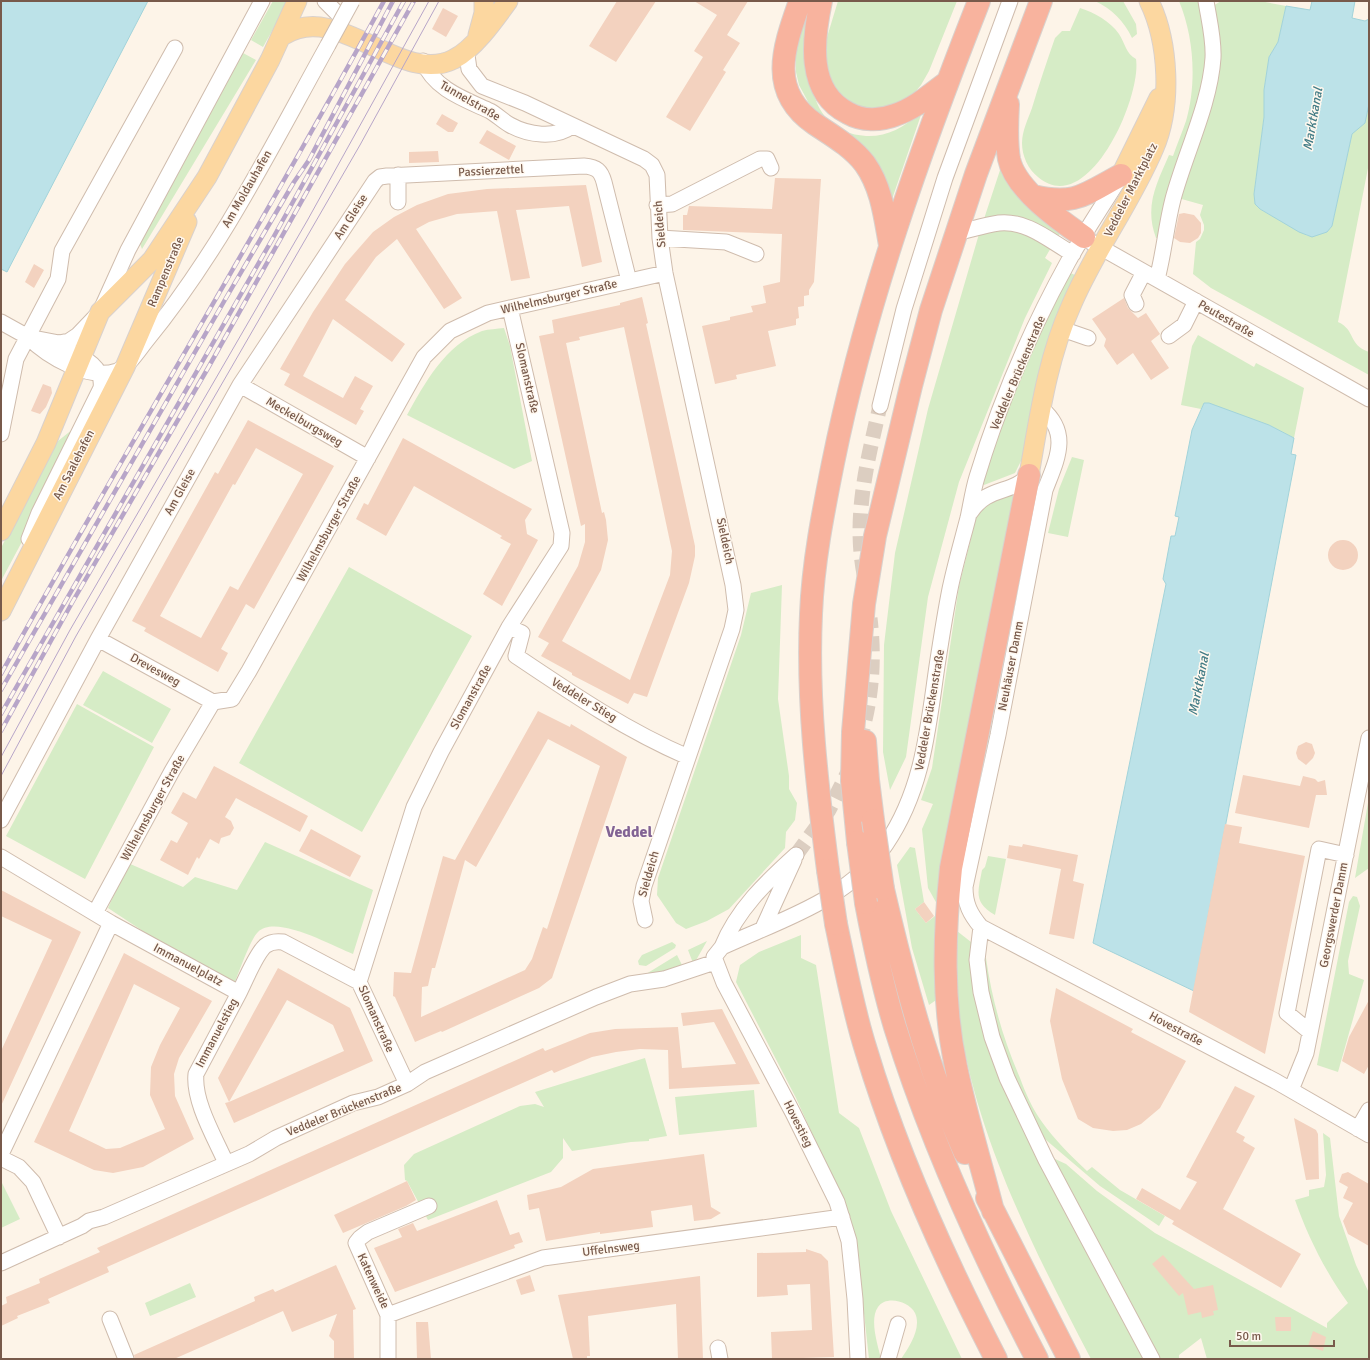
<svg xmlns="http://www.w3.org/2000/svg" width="1370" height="1360" font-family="Signika,sans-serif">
<rect width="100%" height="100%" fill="#fdf4e8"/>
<path fill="#d6ecc6" d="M273,1h16l-26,46 -12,-7z
M838,1h119l-28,70 -8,14 -12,14 -34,12 -26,-7 -22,-24 -3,-33z
M1095,1h28l13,23 1,10 -5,4c-8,-17 -20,-29 -37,-37z
M1179,1h23l6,39 -4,46 -45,152h-3c-12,-32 1,-55 13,-83l4,1c4,-12 9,-23 13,-35 11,-38 8,-84 -7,-120z
M1221,1h39l26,5 -8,36 -9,15 -5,33v27l-10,77 1,10 5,5 48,27 19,-4 5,-6 20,-93 13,-10 4,-19v59l-31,159c18,8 10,23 31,30v23l-158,-87 -18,-14 3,-32 4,-3 4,-9v-5l-4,-10 3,-10 -25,-7 35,-111v-81z
M1080,8c15,5 30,13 39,26 6,9 7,20 17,25 6,38 -48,161 -98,118 -10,-8 -16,-21 -16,-34 0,-12 6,-24 10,-35 7,-24 15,-47 23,-70l7,-7h8z
M805,19h2c2,47 -4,112 59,117 20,1 38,-8 52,-22l3,1 -30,87 -79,-93 -13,-24 -3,-13v-27z
M243,53l13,7 -114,189 -2,-5z
M1003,161l60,68 -6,9 -74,-16z
M1012,226l40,20 -7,12 7,5 -27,55 -66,164 -31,115 -22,160 -16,33 -7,-38 1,-107 11,-92 33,-144 51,-175z
M1068,272l7,3 -13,28 -13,34 -25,118 -9,18 -31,12 -3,-3 24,-71 26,-62z
M504,328l6,18 22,115 -18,8 -107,-54c18,-32 38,-70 75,-84 7,-2 15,-2 22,-3z
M1198,335l56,32 2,-4 48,25 -10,50 -25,-13 -66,-20 -2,4 -20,-4 11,-59z
M73,429l-48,107 -24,45v-33l52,-103z
M1072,457l12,3 -16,77 -20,-4 11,-44z
M1015,494l-78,410 -9,-16 -6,-59 11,-25 -12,-4 11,-32 27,-182 18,-72 13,-13z
M349,567l123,69 -110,196 -123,-69z
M782,585l-4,114 11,77v13l8,14 -2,17 -9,12 -1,16 -56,61 -22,12 -21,8 -10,-6 -19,-28 1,-17 83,-243 10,-42z
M103,671l68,38 -19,34 -69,-38z
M77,704l77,43 -69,132 -79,-43z
M1369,797v71l-14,10z
M265,842l108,48 -20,64c-21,-8 -77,-40 -95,-22 -7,6 -19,40 -23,50l-56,-27 -71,-47 20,-45 55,24 12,-10 42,13z
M910,847l5,1 9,54 -9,7 11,14 9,-7 2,4 2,78 -10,7 -17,-57 -15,-83z
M988,856l18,3 -11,56c-22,-13 -17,-23 -13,-45l3,-3z
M1353,896l4,1 3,9 -12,55 1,13 15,6 -26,92 -21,-7 32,-163z
M957,931l14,11 9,71 166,346h-55c-59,-113 -129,-247 -135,-377 -1,-17 -3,-34 1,-51z
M801,935v23l15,7 23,148 20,15 32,83 71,148h-61c8,-12 21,-31 14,-46 -6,-12 -29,-18 -37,-6 -9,13 0,38 3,52h-12l-13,-119 -6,-23 -54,-119 -60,-116 4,-17 19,-13z
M707,941l-12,21 -2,1 -5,-13z
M672,942l4,3 -1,3 -29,18 -7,-1 -1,-4 4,-6z
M677,955l6,12 -23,6 -14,1z
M981,957l5,1c6,42 17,81 34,120 6,16 12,30 22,44 13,18 29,34 45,49l5,-4 28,23 45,26 -6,10 -59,-40 -61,-52 -43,-98z
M645,1058l22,78 -18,3v2l-18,1 -59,9 -9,-13v20l-12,14 -123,48 -21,-39 -2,-1 -1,-15 10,-11 106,-48 15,-2 9,3 -9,-15z
M754,1090l3,37 -78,8 -4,-38z
M1323,1133l7,5 9,78 17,49 13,28v66h-162l-6,-21 -22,17v4h-21l-106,-200h3l11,5 31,27 58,42 172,95v-5l21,-20c-23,-32 -40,-66 -53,-103l14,-4v-6l15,-3 2,-12z
M1,1181l19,38 -19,9z
M190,1283l6,14 -46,19 -5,-13z"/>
<path fill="#bce2e8" stroke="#a2d3da" d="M1,1h147l-141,271 -6,-3z
M1312,1h43l-3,17 13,3 4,-2v85l-4,19 -13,11 -20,92 -5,6 -15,5 -13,-5 -39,-23 -5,-5 -1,-10 10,-77v-27l5,-33 9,-15 8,-36 24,4z
M1204,403h5l60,22 25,13 -3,16 5,1 -102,536 -101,-48 73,-359 -3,-5 8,-43h4l4,-19 -4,-1 17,-86z"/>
<path fill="#f3d2bf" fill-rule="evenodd" d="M617,1h39l-40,61 -27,-16z
M694,1h54l-21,34 13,8 -17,27 3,2 -36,59 -24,-14 37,-60 -9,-6 23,-36z
M443,8l15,8 -12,21 -14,-8z
M442,114l16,9 -5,9h-5l-12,-8z
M487,130l29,16 -7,14 -30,-17z
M438,151l1,11 -30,1v-11z
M775,178l46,1 -7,103 -5,8v5l-5,1v10l-6,1 1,11 -3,1v6l-28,6 8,35 -40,9 1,4 -22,5 -13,-58 28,-6v-3l23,-5 -2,-6 15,-3 -3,-17 17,-4 2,-48 -99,-4v-15h4l2,-9 83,3z
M586,185l16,77 -20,5 -13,-61 -53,4 14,68 -19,3 -14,-70 -40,3 -28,8 -13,7 46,69 -18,11 -47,-70 -21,18 -31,43 60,44 -13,18 -59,-43 -30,57 40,22 12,-22 18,10 -13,23 4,2 -8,14 -72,-40 6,-11 -10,-5 33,-57 32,-48 28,-32 21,-15 23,-12 31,-11 39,-5z
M1184,213l10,2 7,8v10l-3,5 -8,5 -10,-1 -6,-4 5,-24z
M34,264l10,6 -10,18 -9,-6z
M642,297l6,26 -2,1 49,222v10l-6,27 -42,114 -13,-4 -6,11 -56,-29v-2l-31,-17 8,-13 -11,-6 40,-71 7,-24v-18l-4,2 -42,-190 15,-3 -2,-13 68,-15v-2zM624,327l48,224 -2,24 -40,105 -68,-39 39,-71 7,-30 -2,-20 -2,-8 -2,1 -36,-170 14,-3 -1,-3z
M1124,298l4,10 10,10 8,-5 14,21 -9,7 18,27 -18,12 -18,-27 -16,12 -13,-19 2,-7 -14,-20z
M43,384l8,3 1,6 -6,14 -6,7 -9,-3z
M248,420l86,46 -80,143 -8,-5 -25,45 7,4 -10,19 -74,-41 2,-3 -14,-7 83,-149 3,2zM256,448l47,26 -65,116 -8,-4 -29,52 -41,-22 73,-132 2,1z
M403,438l129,71 -7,11 2,14 11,6 -36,66 -19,-12 28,-50 -11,-6 2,-2 -88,-50 -28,50 -30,-17 8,-16 4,2z
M1328 555a15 15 0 1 1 30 0a15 15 0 1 1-30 0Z
M538,711l32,16 1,-3 56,33 -75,221 -13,10 -97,44 -1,-1 -26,11 -20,-45 -2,-1 1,-24 17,1 32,-117 12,4zM548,739l52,27 -53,163 -4,-2 -11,32 -7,11 -104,47 1,-30 6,-1 4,-18h3l30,-108 11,7z
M1306,742l6,2 3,9 -2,5 -7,7 -8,-6 -2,-6 2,-7z
M214,766l94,50 -8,16 -64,-34 -11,19 6,4 3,7 -4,7 -9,3 -2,6 -9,-5 -11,20 -2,-2 -9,18 -28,-15 11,-20 6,3 11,-20 -17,-10 12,-21 13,7z
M1243,775l57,11 3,-10 12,3 3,3 7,-2 2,15h-11l-7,33 -74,-15z
M1225,824l17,3 -3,16 66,13 -40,198 -76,-42z
M311,829l50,27 -11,21 -51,-26z
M1023,844l55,11 -5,26 11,3 -10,55 -25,-5 12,-65 -54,-11 2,-13 13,2z
M1,890l80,42 -80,174v-55l51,-111 -51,-24z
M924,902l10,14 -8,7 -11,-14z
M124,953l88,48 -33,57 -5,16 1,22 19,43 -51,28 -30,6 -19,-3 -60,-28zM134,984l46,24 -20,37 -9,22 -1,28 15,34 -45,19 -14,1 -37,-18z
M278,968l72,40 23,53 -139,62 -9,-20 4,-1 -11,-24zM287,1000l46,25 11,26 -115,51z
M1056,988l77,41 -2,3 55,29 -26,47 -19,16 -14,6 -14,1 -20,-3 -15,-9 -16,-40 -12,-58z
M1369,1000v65l-5,9 -22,-13 7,-24z
M722,1009l38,75 -91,5 -1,-39 -28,-1 -24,3 -24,5 -38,16 -2,-3 -445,197 2,5 -61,27 2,4 -33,13 1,2 -17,8v-20l6,-3 -1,-6 34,-14 -1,-4 61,-27 -3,-4 446,-200 2,3 45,-18 25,-4 63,-2 4,41 54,-4 -22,-42 -31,4 -2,-13z
M1235,1086l20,10 -19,36 9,5 -2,4 12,7 -32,61 78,45 -20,34 -109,-64 2,-3 -38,-22 6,-11 38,22 17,-28 -11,-5z
M1294,1118l22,12 2,4 1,45 -13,1z
M704,1154l7,53 10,6 -10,6 -17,2 -2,-16 -41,6 2,16 -53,7v-2l-54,9 -7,-33 -10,2 -2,-15 34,-8 32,-18z
M1348,1172l21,12v62l-21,-12 -5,-13 10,-18 -10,-5 5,-11 -9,-5 3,-8z
M407,1181l9,19 -10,6 -63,27 -9,-18z
M497,1200l13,35 9,-3 4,10 -9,3 1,3 -120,44 -21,-44 28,-11 -4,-8 15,-6 4,8z
M806,1249l15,5 7,7 6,96 -62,2 -1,-27 41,-2 -2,-46 -23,1 1,10 -31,2v-44l49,-1z
M1163,1255l31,34 19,-4 5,25 -5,1 1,4 -12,3 -1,-6 -13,3 -5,-22 -4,3 -27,-32z
M336,1265l20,44 -3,1 1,49h-20v-18l-5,-5 8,-22 -45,18 -9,-21 -109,48h-39l-1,-4 121,-54 -1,-4 19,-8 2,3z
M530,1275l5,16 -14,4 -5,-15z
M700,1276l3,83h-25l-2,-55 -88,12 2,40h-3v3h-14l-15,-64z
M1275,1317h16v14h-15z
M416,1322h12l3,37h-14z
M1313,1331l13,6 -3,14 -15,-5z"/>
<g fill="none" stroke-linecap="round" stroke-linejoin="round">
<path stroke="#dccec1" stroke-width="15" stroke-dasharray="15 8" stroke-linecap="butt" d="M864,574c-11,-57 3,-112 16,-168
M859,742c13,-42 16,-81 11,-124
M796,855l33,-45 21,-42"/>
<g stroke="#cfbcad" stroke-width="17">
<path id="minor" d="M325,1l14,14
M469,47l-2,8 2,14 13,17 43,17 119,56 8,6 5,10 3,63 5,35 68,312 3,25 -4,19 -88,257 -3,15 4,19
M423,61c11,28 41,38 67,50 7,4 13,10 20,14 18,10 45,14 62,1
M398,202v-27
M657,205l15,-1 88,-45h7l4,9
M956,233c14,-3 28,-8 43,-10 28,-3 51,18 74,31
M660,238l66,4 30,12
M1091,242l278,157
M1157,279c7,-26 9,-53 16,-80 12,-45 37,-95 40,-141 1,-19 -4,-38 -7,-57
M1136,304l-4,-9 12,-23
M1,322l27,15 31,6 10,-2 9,-6 22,-23 28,-62 134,-249
M1062,329l26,9
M1169,336l15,-11 12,-24
M28,337c19,19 60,44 89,34 12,-5 21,-20 29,-30 74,-90 126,-195 182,-296
M240,385l128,73
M880,406l24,-97 41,-131 65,-177
M1041,408c30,25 16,51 4,82l-47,245 -33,152c0,17 5,27 16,40l296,155 92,53
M1,434l15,-75 42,-80 4,-28 113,-203
M970,513c18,-28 42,-18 59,-38
M29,539l10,-26 62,-125c4,-28 -30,-34 -49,-46
M509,627l13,6 -6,23c55,37 111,75 172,101
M98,639l115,63
M1,820l97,-181 142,-254 135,-204 5,-4 7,-1 197,-10c13,1 17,5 20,16l25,99
M1,857l110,66 128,70c6,-12 17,-39 26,-47 5,-4 11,-5 18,-4l76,40
M95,913l77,-142 41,-69 19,-3 17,-28 175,-314 26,-26 38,-18 177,-40
M981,927l-4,33 4,32 11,45 15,41 39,82 106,199
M763,928l31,-68
M722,947c15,-37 44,-65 74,-92
M1310,1032l-23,-19 32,-164 27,6
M407,1084l-48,-102 55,-175 27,-55 68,-125 52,-81 1,-13 -52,-225
M1291,1090l15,-37 63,-315
M1358,1129l11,-19
M1,1154l110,-231
M1,1158l18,9 14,15 26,55
M226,1163c-11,-25 -33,-62 -30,-89l43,-81
M1,1263l81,-37 7,-5 15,-4 145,-63 27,-16 77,-35 25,-6 29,-13 18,-12 171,-75 34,-13 34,-5 51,-17
M388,1315l155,-57 299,-41
M110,1319l16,40
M718,1348l2,11
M388,1359v-44l-32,-72 4,-5 8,-6 61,-26
M858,1359l-3,-60 -6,-58 -12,-39 -44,-89 -69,-130 -10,-26 8,-10c58,-27 126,-46 164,-103 37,-54 42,-116 51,-178 4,-26 8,-52 13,-77 5,-24 12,-48 18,-71 3,-14 5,-28 9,-41 22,-73 54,-148 91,-215 16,-29 35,-57 53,-86
M888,1359l10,-35"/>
</g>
<g stroke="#d9d1cd" stroke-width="21">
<path id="major" d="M284,35c54,-35 117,52 170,24 20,-10 41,-40 54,-58
M478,35l6,-22v-12
M1121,175l38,-77
M1029,475c10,-56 18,-116 42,-169 23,-55 60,-103 83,-158 18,-42 15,-106 -5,-147
M1,531l45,-88 54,-131 52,-52 55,-83 63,-117 27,-59
M1,611l124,-244 62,-145"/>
</g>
<g stroke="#d9d1cd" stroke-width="24">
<path id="highway" d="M800,1c-16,46 -33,90 15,123 18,12 37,23 50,40 17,24 20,54 25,81
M821,1c-8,38 -15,91 27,112 14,8 32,8 47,2 19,-6 35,-20 51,-32
M1008,104c-1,18 -2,37 1,55 6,30 50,61 75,78
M1033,196c43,10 52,-2 88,-21
M865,741l3,39 5,40
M858,842l-6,-61 1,-49 11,-128 11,-68 36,-150 20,-76 45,-136 65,-173
M828,870c-11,-85 -21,-170 -17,-256 2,-51 12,-101 22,-151 32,-158 87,-312 146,-462
M883,889c21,90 44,179 82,264
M866,903c8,42 17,84 29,124 36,116 86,225 142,332
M836,924c9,42 17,85 30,126 32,107 79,210 130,309
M987,1198l82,161
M993,1211c-12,-48 -27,-95 -37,-144 -14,-66 -12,-133 -5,-199l78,-393"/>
</g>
<use href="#minor" stroke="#fff" stroke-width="15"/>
<use href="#major" stroke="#fcd7a0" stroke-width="19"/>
<use href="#highway" stroke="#f8b39e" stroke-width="22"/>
<path stroke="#b7a5c8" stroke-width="1" d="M1,757l69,-127 237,-409 122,-220
M1,776l75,-140 284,-491 79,-144"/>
<g stroke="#b7a5c8" stroke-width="4.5">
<path id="rail" d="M1,674c125,-226 260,-446 383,-673
M1,690l225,-392 68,-116 15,-22 84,-159
M1,714l272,-476 131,-237
M1,731l72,-130 135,-233 206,-367"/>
</g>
<use href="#rail" stroke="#fff8ef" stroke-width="3" stroke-dasharray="9" stroke-linecap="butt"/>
<g stroke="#cfbcad" stroke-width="17" stroke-linecap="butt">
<path id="minor-bridge" d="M328,45l24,-44"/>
</g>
<g stroke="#d9d1cd" stroke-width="24" stroke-linecap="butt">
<path id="highway-bridge" d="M873,820l10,69
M858,842l8,61
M828,870l8,54"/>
</g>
<use href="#minor-bridge" stroke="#fff" stroke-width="15"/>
<use href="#highway-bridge" stroke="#f8b39e" stroke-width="22"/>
</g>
<g text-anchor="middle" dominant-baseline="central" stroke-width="3" stroke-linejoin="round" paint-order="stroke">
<g font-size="12" fill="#785a4b" stroke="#fff8ef">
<text transform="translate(470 101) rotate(30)">Tunnelstraße</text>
<text transform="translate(491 171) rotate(-3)">Passierzettel</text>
<text transform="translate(247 189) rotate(-60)">Am Moldauhafen</text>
<text transform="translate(1131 190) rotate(-63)">Veddeler Marktplatz</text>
<text transform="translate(351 217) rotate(-57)">Am Gleise</text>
<text transform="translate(660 224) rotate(-95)">Sieldeich</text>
<text transform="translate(166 272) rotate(-67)">Rampenstraße</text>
<text transform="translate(559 297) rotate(-13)">Wilhelmsburger Straße</text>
<text transform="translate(1226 319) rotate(30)">Peutestraße</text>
<text transform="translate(1018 373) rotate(-67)">Veddeler Brückenstraße</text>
<text transform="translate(527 378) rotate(77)">Slomanstraße</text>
<text transform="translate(304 422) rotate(30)">Meckelburgsweg</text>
<text transform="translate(74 465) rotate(-63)">Am Saalehafen</text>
<text transform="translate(180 492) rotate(-61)">Am Gleise</text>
<text transform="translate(329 529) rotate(-61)">Wilhelmsburger Straße</text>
<text transform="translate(725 541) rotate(78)">Sieldeich</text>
<text transform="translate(1011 666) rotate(-79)">Neuhäuser Damm</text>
<text transform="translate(155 670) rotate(29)">Drevesweg</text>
<text transform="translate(471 697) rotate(-61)">Slomanstraße</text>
<text transform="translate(584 700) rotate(31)">Veddeler Stieg</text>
<text transform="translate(930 710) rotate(-80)">Veddeler Brückenstraße</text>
<text transform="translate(153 808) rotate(-61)">Wilhelmsburger Straße</text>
<text transform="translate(649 874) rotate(-74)">Sieldeich</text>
<text transform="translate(1334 915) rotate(-79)">Georgswerder Damm</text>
<text transform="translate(188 965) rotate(28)">Immanuelplatz</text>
<text transform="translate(376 1019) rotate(66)">Slomanstraße</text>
<text transform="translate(1176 1029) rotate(28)">Hovestraße</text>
<text transform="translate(217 1033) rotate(-62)">Immanuelstieg</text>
<text transform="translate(344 1110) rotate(-22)">Veddeler Brückenstraße</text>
<text transform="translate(798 1124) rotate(63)">Hovestieg</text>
<text transform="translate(611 1249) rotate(-7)">Uffelnsweg</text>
<text transform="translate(373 1281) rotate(65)">Katenweide</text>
</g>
<g font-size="13" font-style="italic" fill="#417b85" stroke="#fff8ef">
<text transform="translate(1313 119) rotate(-80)">Marktkanal</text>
<text transform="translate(1199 684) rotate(-79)">Marktkanal</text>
</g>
<g font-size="16" font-weight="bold" fill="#826394" stroke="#fff8ef">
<text x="629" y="832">Veddel</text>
</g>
</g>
<rect width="1370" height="1360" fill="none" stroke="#785a4b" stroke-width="4"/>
<path d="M1230 1340v6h104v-6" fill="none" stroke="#785a4b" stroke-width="2"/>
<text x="1236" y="1340" font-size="12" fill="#785a4b" stroke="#fff8ef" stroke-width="3" paint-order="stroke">50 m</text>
</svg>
